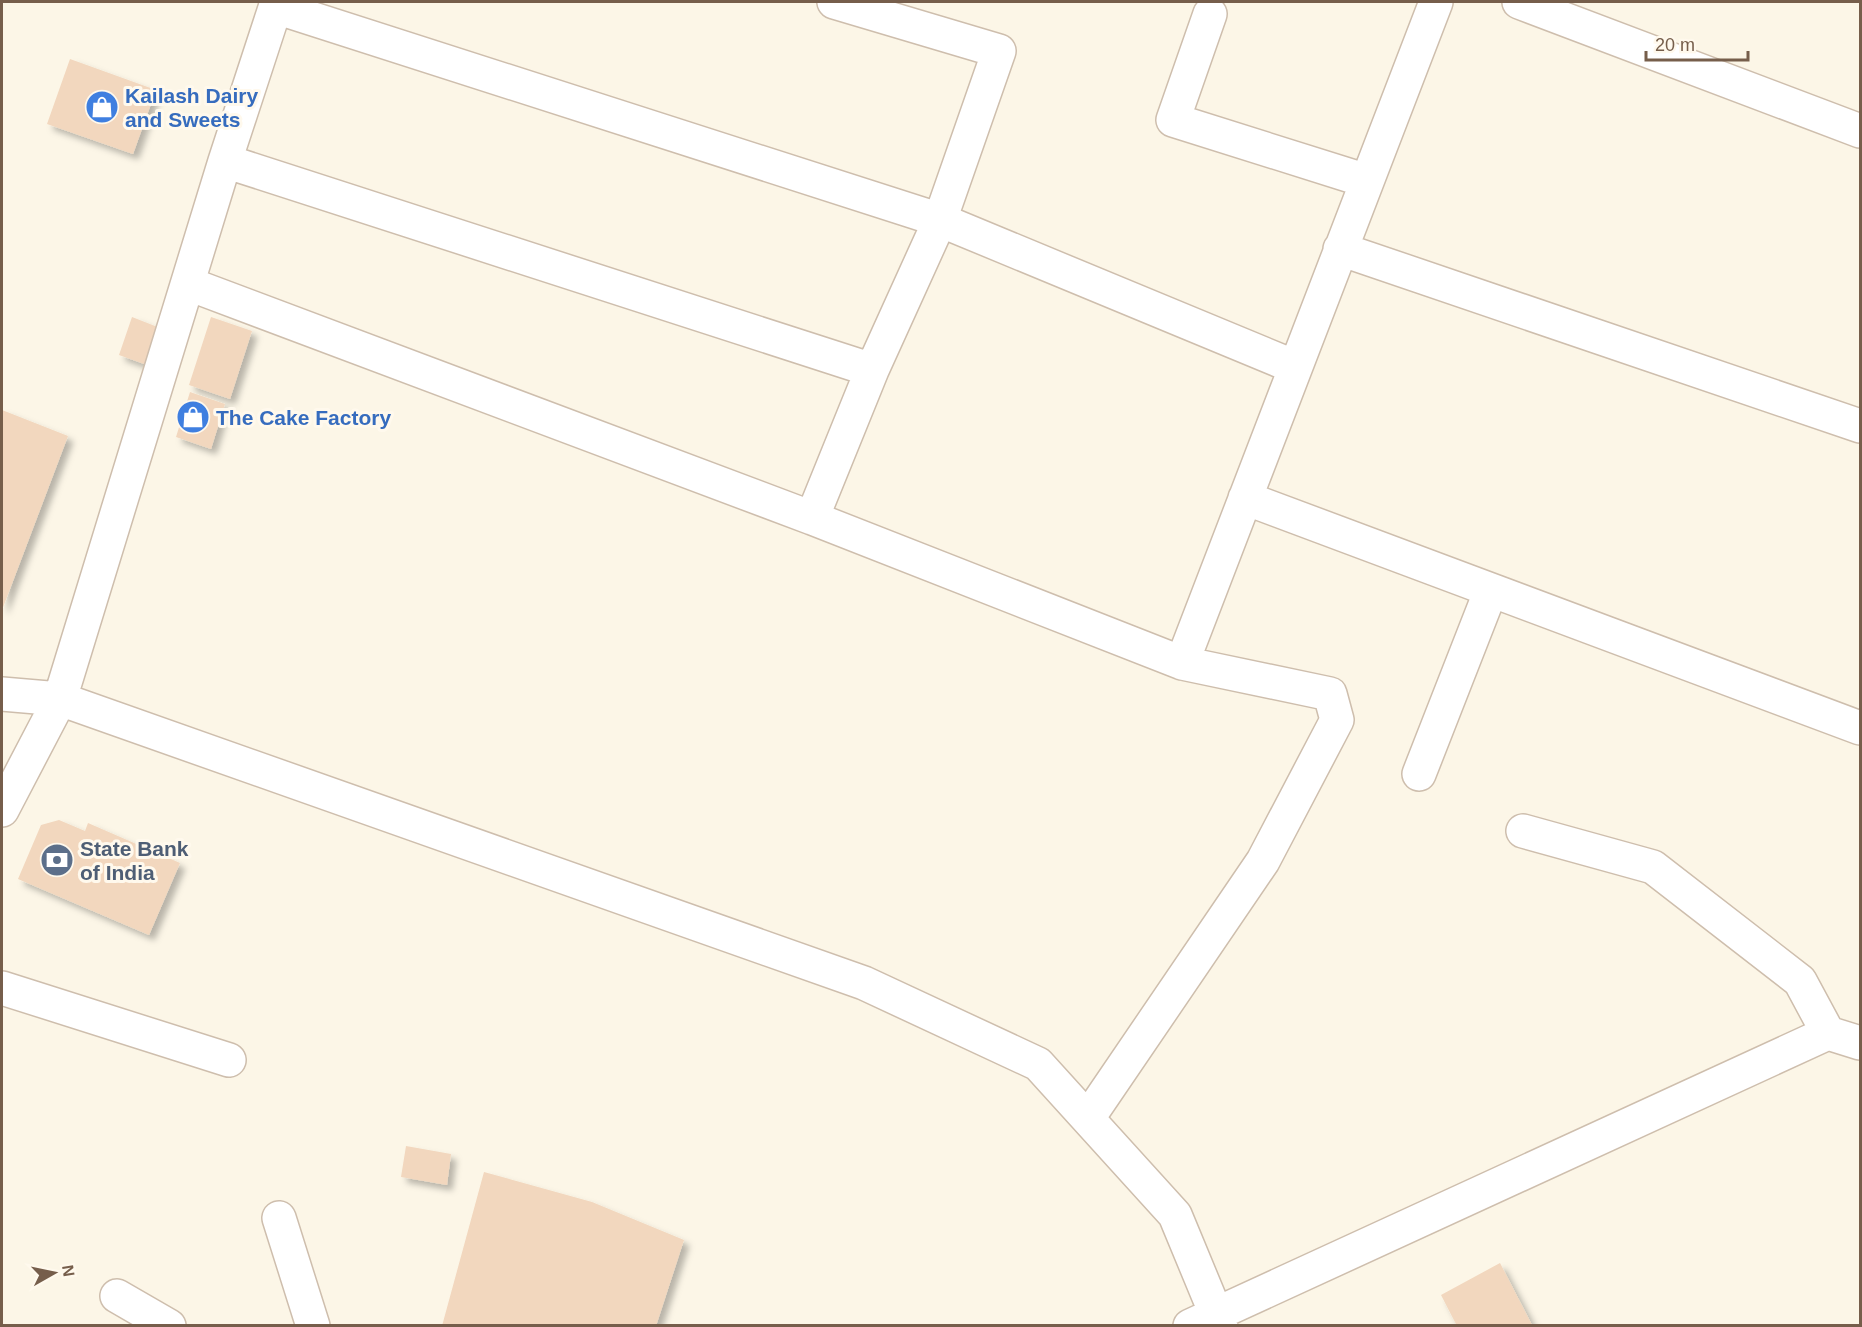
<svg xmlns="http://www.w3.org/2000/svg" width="1862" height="1327" font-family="Helvetica,sans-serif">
<defs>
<filter id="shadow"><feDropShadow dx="5.5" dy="5.5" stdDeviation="3" flood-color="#0004"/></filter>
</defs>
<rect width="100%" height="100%" fill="#fcf6e7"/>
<path fill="#f2d7be" filter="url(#shadow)" d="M70,59l86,31 -23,64 -86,-30z
M132,317l28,11 -13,37 -28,-10z
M211,317l41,14 -22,68 -41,-14z
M190,392l35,12 -14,45 -35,-12z
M2,410l66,26 -66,174z
M59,820l26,11 3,-8 92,40 -31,72 -131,-56 23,-54z
M406,1146l45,8 -4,31 -46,-8z
M484,1172l108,30 92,38 -28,86h-214z
M1500,1263l32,62 -75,1 -16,-31z"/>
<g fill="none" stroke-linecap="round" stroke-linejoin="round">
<g stroke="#cebead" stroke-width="36">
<path id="minor" d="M1519,2l341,129
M276,7l664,213 355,147
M1210,14l-37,106 194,61
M225,161l647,209
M1340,249l520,177
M189,284l623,234 60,-148 68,-150 59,-169 -165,-49
M1245,498l615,230
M812,518l370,145 148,31 7,26 -74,141 -175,257
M1182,663l254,-661
M2,694l58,5 804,284 174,81 137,151 46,111
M1419,774l72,-184
M2,810l58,-111 165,-538 52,-159
M1523,831l130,36 147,114 28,52
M2,988l227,72
M279,1218l34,108
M117,1296l52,30
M1190,1326l638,-293 32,10"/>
</g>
<use href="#minor" stroke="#fff" stroke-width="33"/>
</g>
<defs>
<g id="shop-disc" transform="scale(1.725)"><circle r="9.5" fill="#3f7fe0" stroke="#fff9ed"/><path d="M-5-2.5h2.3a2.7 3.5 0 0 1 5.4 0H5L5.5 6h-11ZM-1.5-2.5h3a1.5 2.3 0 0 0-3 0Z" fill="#fff"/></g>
<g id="bank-disc" transform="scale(1.725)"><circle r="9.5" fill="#5c6f8a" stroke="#fff9ed"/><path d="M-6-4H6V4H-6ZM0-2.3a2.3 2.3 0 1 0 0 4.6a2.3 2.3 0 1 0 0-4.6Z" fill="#fff"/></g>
</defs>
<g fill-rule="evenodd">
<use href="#shop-disc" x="102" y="107"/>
<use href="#shop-disc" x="193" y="417"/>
<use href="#bank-disc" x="57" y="860"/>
</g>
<g text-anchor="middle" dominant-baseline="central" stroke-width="6" stroke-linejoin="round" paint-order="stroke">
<g font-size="21" font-weight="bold" fill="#366cbe" stroke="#fff9ed" text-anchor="start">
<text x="125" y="95">Kailash Dairy<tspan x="125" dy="24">and Sweets</tspan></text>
<text x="216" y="417">The Cake Factory</text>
</g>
<g font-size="21" font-weight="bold" fill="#4e5e75" stroke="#fff9ed" text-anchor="start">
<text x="80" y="848">State Bank<tspan x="80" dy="24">of India</tspan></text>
</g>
</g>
<rect width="1862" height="1327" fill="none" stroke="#765e4b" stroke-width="6"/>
<g transform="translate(54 1273) rotate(81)" stroke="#fff9ed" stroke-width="4.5" paint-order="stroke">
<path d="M0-4.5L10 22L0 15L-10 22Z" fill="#765e4b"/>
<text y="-9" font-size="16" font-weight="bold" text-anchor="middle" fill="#765e4b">N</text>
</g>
<path d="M1646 51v9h102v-9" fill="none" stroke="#765e4b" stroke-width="3"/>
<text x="1655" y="51" font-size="18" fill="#765e4b" stroke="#fff9ed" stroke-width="4.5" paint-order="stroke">20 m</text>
</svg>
